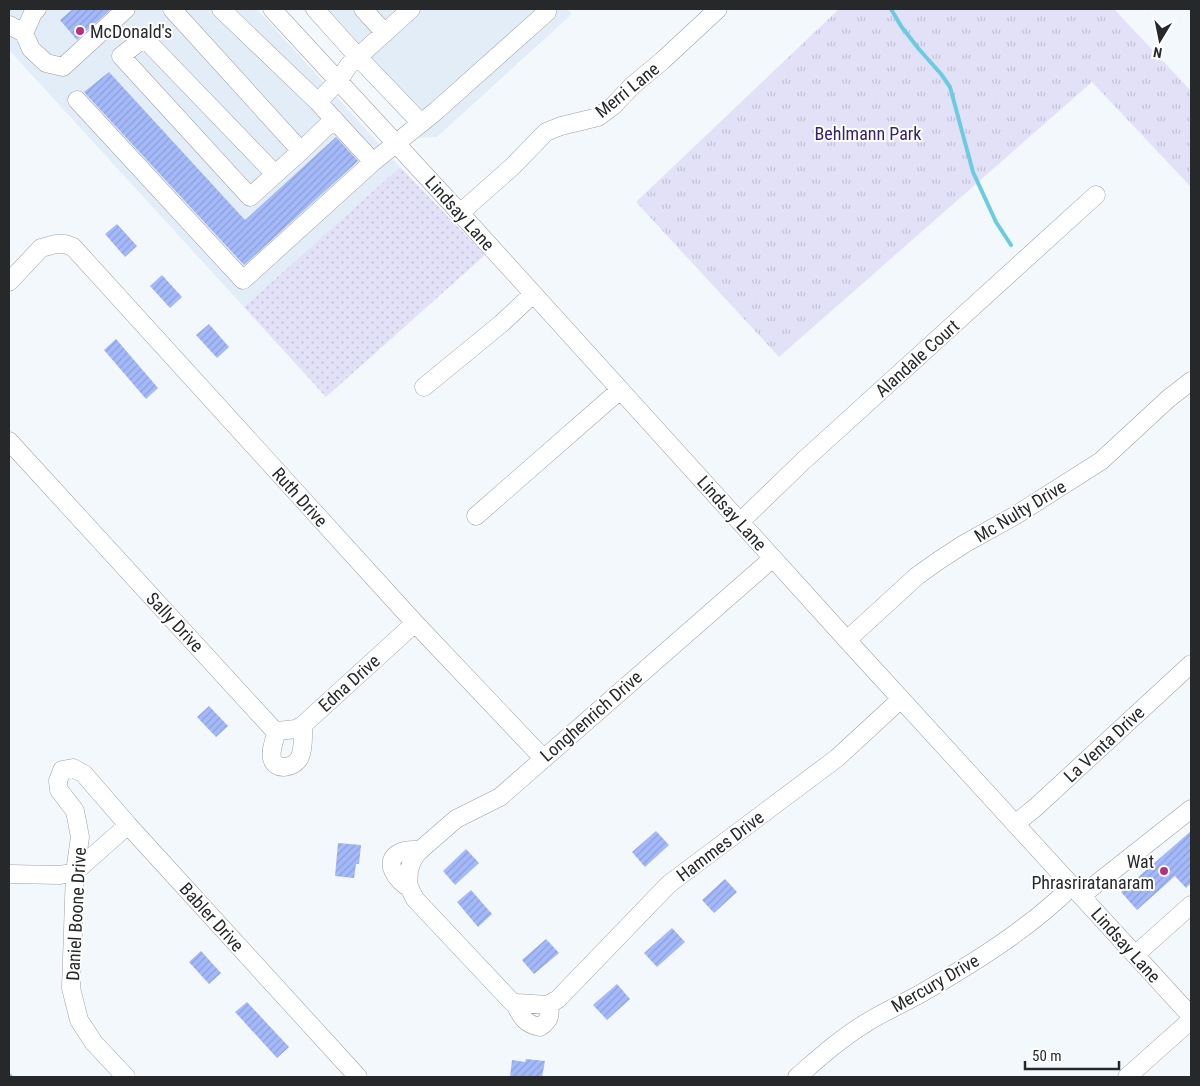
<svg xmlns="http://www.w3.org/2000/svg" width="1200" height="1086" font-family="'Roboto Condensed',sans-serif">
<defs>
<pattern id="grass-dots" width="8" height="8" patternUnits="userSpaceOnUse" patternTransform="scale(1.25)"><rect width="8" height="8" fill="#e3e1f7"/><path d="M2 2h.1M6 6h.1" fill="none" stroke="#c3c1d4" stroke-width="1.8" stroke-linecap="round"/></pattern>
<pattern id="park-tufts" width="24" height="20" patternUnits="userSpaceOnUse" patternTransform="scale(1.25)"><rect width="24" height="20" fill="#e3e1f7"/><path d="M3 7l-1-3M5 7V3M7 7l1-3M15 17l-1-3M17 17v-4M19 17l1-3" fill="none" stroke="#c3c1d4"/></pattern>
<pattern id="building-hatch" width="6" height="6" patternUnits="userSpaceOnUse" patternTransform="scale(1.25)"><rect width="6" height="6" fill="#a4b9f9"/><path d="M-1 1l2-2M0 6l6-6M5 7l2-2" fill="none" stroke="#8d9fd6"/></pattern>
</defs>
<rect width="100%" height="100%" fill="#f3f8fd"/>
<path fill="#e2edf8" d="M9,9h248l143,158 -156,140 -235,-257z
M302,9h265l5,5 -135,123 -17,1z"/>
<path fill="url(#grass-dots)" d="M400,167l85,88 -159,142 -82,-90z"/>
<path fill="url(#park-tufts)" d="M839,9h275l77,82v96l-99,-105 -313,275 -143,-155z"/>
<g fill="none" stroke-linecap="round" stroke-linejoin="round">
<path stroke="#6cccdf" stroke-width="4" d="M891,9l10,17 17,22 23,26 9,13 23,85 23,50 15,23
M9,1075l2,2"/>
</g>
<path fill="url(#building-hatch)" d="M73,9h38l-34,31 -17,-20z
M109,72l136,148 91,-83 22,24 -114,104 -160,-173z
M117,224l20,22 -12,11 -20,-23z
M162,275l20,22 -12,11 -20,-22z
M209,324l20,23 -12,11 -21,-23z
M116,339l42,49 -12,11 -42,-49z
M209,706l19,20 -12,11 -19,-20z
M656,831l13,14 -24,22 -13,-15z
M1191,831v52l-5,5 -11,-12 -38,34 -16,-18z
M338,843l23,2 -2,19h-3l-2,14 -19,-2z
M466,849l13,14 -24,22 -12,-14z
M725,879l12,13 -23,21 -12,-13z
M471,890l21,24 -14,13 -21,-25z
M672,928l13,14 -28,25 -13,-14z
M546,939l13,14 -25,21 -12,-14z
M201,951l20,22 -12,11 -20,-22z
M617,984l13,15 -23,21 -14,-15z
M247,1002l42,45 -12,11 -42,-46z
M526,1059l19,2 -3,16h-32l2,-17 13,2z"/>
<g fill="none" stroke-linecap="round" stroke-linejoin="round">
<g stroke="#9ca0a5" stroke-width="19">
<path id="minor" d="M172,9l129,142 33,-32
M221,9l97,93
M272,9l188,204 387,427 344,376
M315,9l43,48 63,66
M363,9l22,24
M9,25l15,8 7,16 15,14 17,4 63,-58
M24,33l9,-20 4,-4
M77,100l166,180 130,-118 63,-51 111,-99 -1,-3
M373,162l-55,-60 21,-22 10,-15 62,-56
M275,174l-131,-136 -23,18 129,141 51,-46
M460,213l53,-47 33,-34 15,-6 37,-9 15,-11 19,-20 30,-25 56,-52
M9,282l32,-34 15,-4h9l8,3 342,376 128,135
M424,387l78,-64 31,-29
M9,441l264,288 4,2
M476,516l144,-126
M740,522l61,-59 295,-268
M773,558l-273,239 -44,22 -38,33 -6,9 -3,9 -1,15 7,14 97,103 5,1 31,2 10,-6 111,-115 168,-126 64,-59
M847,640l70,-64 21,-15 26,-17 52,-29 85,-54 67,-62 23,-18
M277,731l19,-2 7,-4 112,-102
M277,731c-2,8 -7,19 -5,27 3,14 23,10 28,-1 4,-10 3,-21 3,-32
M1015,824l21,-17 155,-143
M9,874l51,1 15,-3 53,-47
M410,888c-13,-6 -29,-28 -9,-36 6,-3 13,-2 20,-2
M1081,896l110,-87
M1135,955l56,-50
M514,1002c7,14 10,22 26,25 10,-7 10,-11 10,-23
M126,1077l-32,-34 -15,-23 -8,-32 4,-116 5,-35 -5,-26 -16,-21 -1,-9 4,-11 11,-2 11,6 44,51 230,252
M797,1077c22,-19 44,-39 69,-54 17,-11 36,-19 54,-29 52,-30 109,-65 152,-108
M1127,1077l64,-57"/>
</g>
<use href="#minor" stroke="#fff" stroke-width="18"/>
</g>
<g fill="#b1317f" stroke="#fff" stroke-width="2">
<circle cx="80" cy="31" r="5"/>
<circle cx="1164" cy="871" r="5"/>
</g>
<g text-anchor="middle" dominant-baseline="central" stroke-width="4" stroke-linejoin="round" paint-order="stroke">
<g font-size="18" fill="#26282a" stroke="#fff" text-anchor="start">
<text x="90" y="31">McDonald's</text>
<text x="1154" y="861" text-anchor="end">Wat<tspan x="1154" dy="21">Phrasriratanaram</tspan></text>
</g>
<g font-size="18" fill="#26282a" stroke="#fff">
<text transform="translate(627 90) rotate(-39)">Merri Lane</text>
<text transform="translate(460 213) rotate(48)">Lindsay Lane</text>
<text transform="translate(917 358) rotate(-42)">Alandale Court</text>
<text transform="translate(300 497) rotate(48)">Ruth Drive</text>
<text transform="translate(1020 511) rotate(-31)">Mc Nulty Drive</text>
<text transform="translate(732 513) rotate(48)">Lindsay Lane</text>
<text transform="translate(175 622) rotate(47)">Sally Drive</text>
<text transform="translate(349 683) rotate(-42)">Edna Drive</text>
<text transform="translate(591 716) rotate(-41)">Longhenrich Drive</text>
<text transform="translate(1104 744) rotate(-43)">La Venta Drive</text>
<text transform="translate(720 846) rotate(-37)">Hammes Drive</text>
<text transform="translate(76 914) rotate(-87)">Daniel Boone Drive</text>
<text transform="translate(212 917) rotate(48)">Babler Drive</text>
<text transform="translate(1126 945) rotate(48)">Lindsay Lane</text>
<text transform="translate(935 983) rotate(-30)">Mercury Drive</text>
</g>
<g font-size="18" fill="#36226e" stroke="#fff">
<text x="868" y="133">Behlmann Park</text>
</g>
</g>
<rect width="1200" height="1086" fill="none" stroke="#26282a" stroke-width="20"/>
<g transform="translate(1160 40) rotate(190)" stroke="#ffffff" stroke-width="4" paint-order="stroke">
<path d="M0-4L9 19L0 12L-9 19Z" fill="#26282a"/>
<text y="-8" font-size="14" font-weight="bold" text-anchor="middle" fill="#26282a">N</text>
</g>
<path d="M1025 1061v8h94v-8" fill="none" stroke="#26282a" stroke-width="2.5"/>
<text x="1032" y="1061" font-size="15" fill="#26282a" stroke="#ffffff" stroke-width="4" paint-order="stroke">50 m</text>
</svg>
